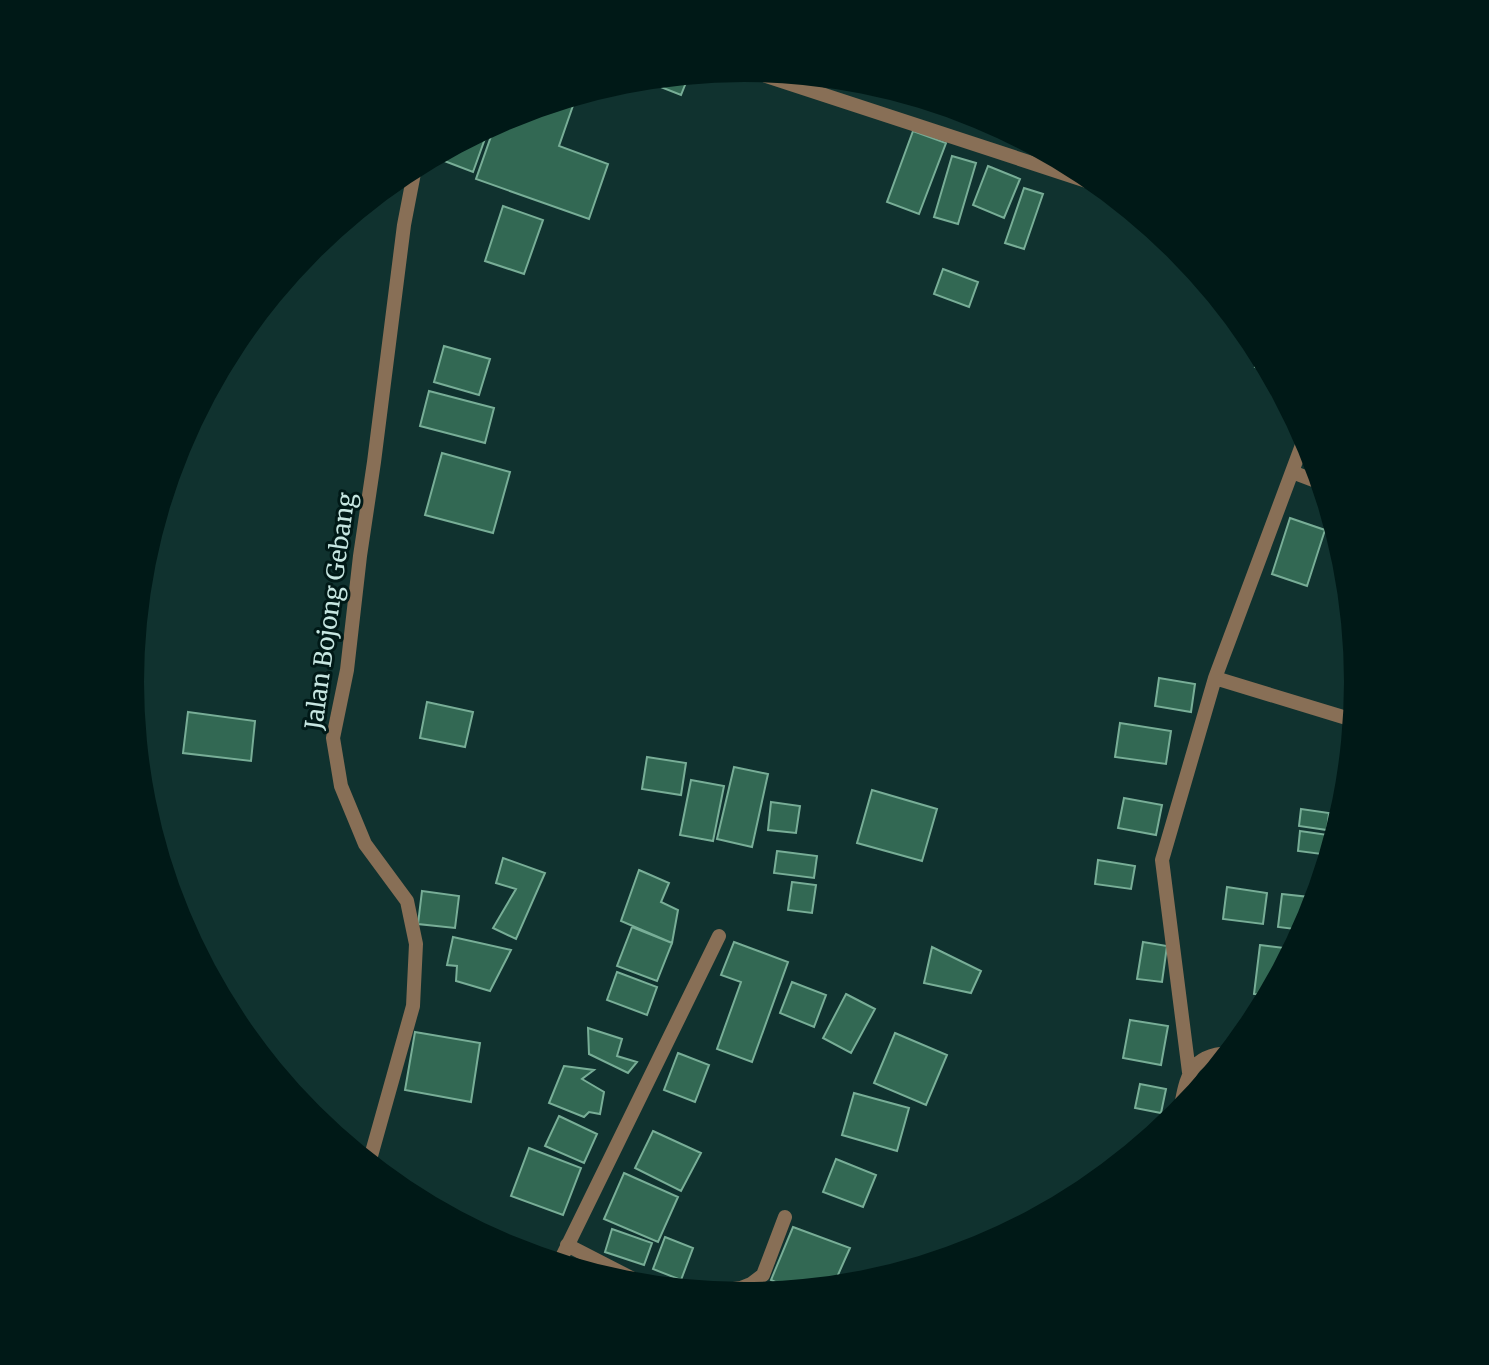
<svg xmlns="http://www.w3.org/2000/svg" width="1489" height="1365" font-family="Merriweather,serif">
<rect width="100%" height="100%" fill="#10322f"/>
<path fill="#326853" stroke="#78ae97" stroke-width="2" d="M689,75l-8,20 -38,-15z
M576,97l-17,49 49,18 -19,55 -113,-40 19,-54 4,-2 8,3 3,-10z
M483,131l4,2 -14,39 -39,-15z
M913,131l33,12 -27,71 -32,-12z
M952,156l24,7 -18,61 -24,-7z
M988,166l32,13 -16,39 -31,-13z
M1024,188l19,6 -19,55 -19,-6z
M503,206l40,14 -19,54 -39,-13z
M943,269l35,13 -9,25 -35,-13z
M444,346l46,13 -11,36 -45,-13z
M1259,352l10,19 -14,-4z
M429,391l65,17 -9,35 -65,-17z
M442,453l68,19 -17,61 -68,-18z
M1290,518l35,12 -18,56 -35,-12z
M1159,678l36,6 -4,28 -36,-6z
M427,702l46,10 -8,35 -45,-9z
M188,712l67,9 -4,40 -68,-8z
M1120,723l51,8 -5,33 -51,-7z
M647,757l39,6 -5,32 -39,-6z
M734,767l34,7 -16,73 -35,-8z
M691,780l33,6 -11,55 -33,-6z
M872,790l65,19 -15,52 -65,-18z
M1124,798l38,7 -6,30 -38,-7z
M771,802l29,4 -4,27 -28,-3z
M1301,809l28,4 -2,17 -28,-4z
M1300,831l35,5 -6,19 -31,-4z
M777,851l40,5 -3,22 -40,-5z
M503,858l42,15 -29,66 -23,-11 23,-39 -20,-6z
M1098,860l37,6 -4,23 -36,-5z
M639,870l30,13 -8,19 17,8 -6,33 -51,-22z
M792,882l24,3 -4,28 -24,-3z
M1227,887l40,6 -4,31 -40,-5z
M422,891l37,5 -4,32 -37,-4z
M1282,894l27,3 -4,30 -2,3 -25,-3z
M632,927l40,16 -15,38 -40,-15z
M453,937l58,13 -21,41 -34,-10 1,-15 -10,-1z
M734,942l54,20 -36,100 -35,-13 24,-67 -20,-7z
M1143,942l24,4 -5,36 -25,-3z
M1260,945l33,4 -25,47 -14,-2z
M932,947l49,24 -10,22 -47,-10z
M617,972l40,15 -10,28 -40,-15z
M792,982l34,13 -12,32 -34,-14z
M846,994l29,15 -24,44 -28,-15z
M1130,1020l38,6 -7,39 -38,-7z
M588,1028l34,11 -5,17 20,6 -9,11 -39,-19z
M415,1032l65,11 -9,59 -66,-12z
M895,1033l52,22 -21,50 -52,-22z
M678,1053l31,12 -14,37 -31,-12z
M564,1066l30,4 -12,9 22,13 -4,22 -11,-2 -5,5 -35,-14z
M1140,1084l26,5 -5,24 -26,-5z
M854,1093l55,15 -12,43 -55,-16z
M559,1116l38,18 -13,29 -39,-17z
M653,1131l48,22 -20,38 -46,-23z
M529,1148l52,20 -18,47 -52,-19z
M836,1159l40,16 -13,32 -40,-15z
M624,1173l54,24 -20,45 -54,-23z
M793,1227l57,21 -17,38 -40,4 -22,-10z
M612,1229l40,14 -8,22 -39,-13z
M665,1237l28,11 -12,32 -28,-11z"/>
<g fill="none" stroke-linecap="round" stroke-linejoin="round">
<path stroke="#886f56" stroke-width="14" d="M751,71l348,114
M1292,472l29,11
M1215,678l138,42
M1189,1072l-27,-212 53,-182 90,-241
M1180,1112c6,-34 9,-57 49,-59
M369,1163l44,-157 3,-62 -9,-43 -42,-57 -24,-58 -8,-48 14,-68 13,-114 14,-94 30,-237 11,-57
M567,1245l72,37 12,4
M559,1263l160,-327
M711,1292l30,-4 10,-4 12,-9 22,-58"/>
</g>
<g text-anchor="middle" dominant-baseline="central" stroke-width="6" stroke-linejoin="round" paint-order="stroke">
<g font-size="24" fill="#c6e6e1" stroke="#001917">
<text transform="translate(330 611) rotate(-82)">Jalan Bojong Gebang</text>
</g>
</g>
<path d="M0 0H1489V1365H0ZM144 682a600 600 0 1 1 1200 0a600 600 0 1 1-1200 0Z" fill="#001917" fill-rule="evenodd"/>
</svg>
